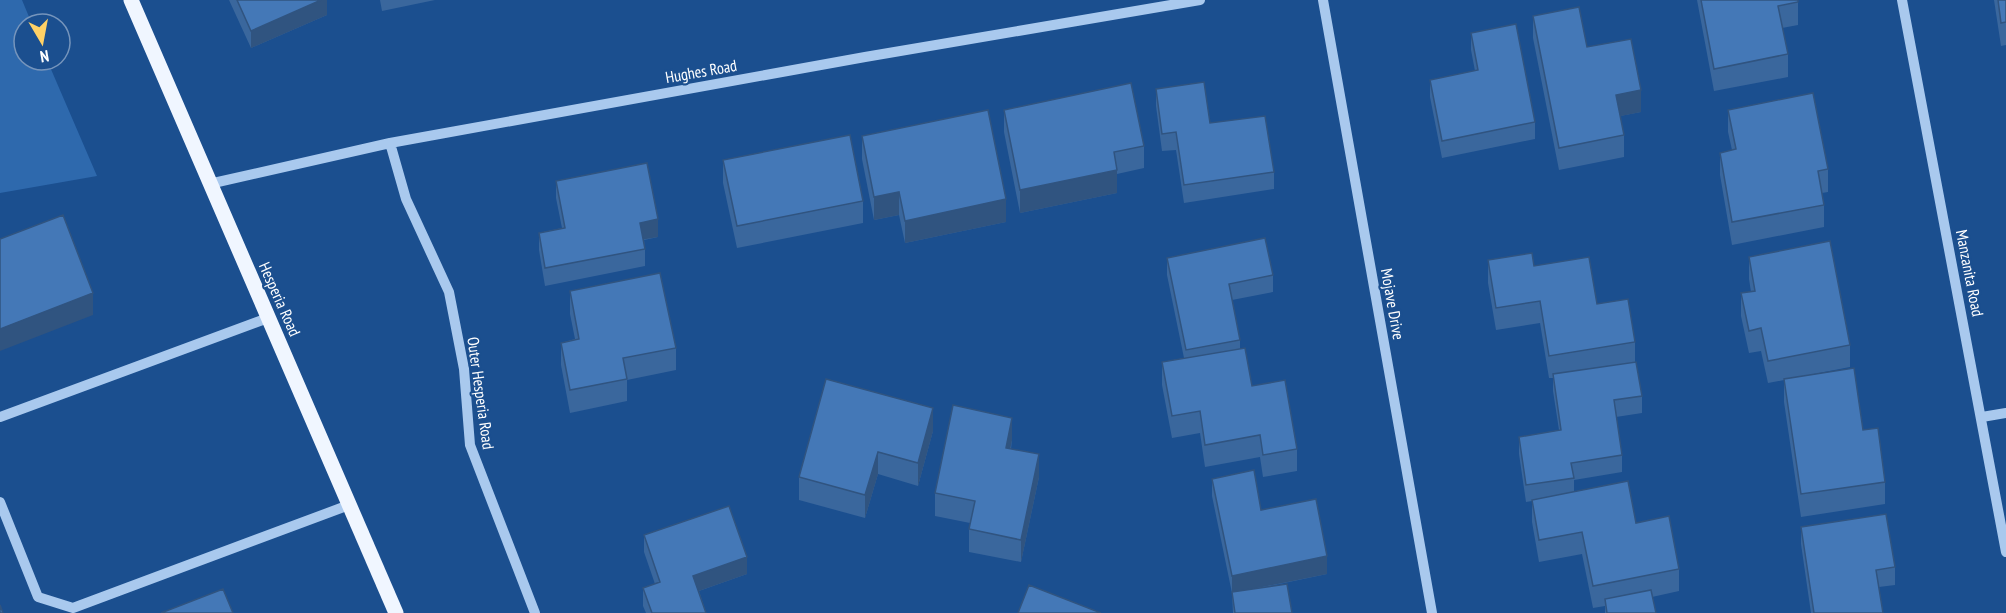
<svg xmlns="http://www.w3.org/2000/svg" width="2006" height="613" font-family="'PT Sans Narrow',sans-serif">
<rect width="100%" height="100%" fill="#1b4f8f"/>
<path fill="#2e69ad" d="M0,0h22l10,24h-8v36h23l50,116 -97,17z"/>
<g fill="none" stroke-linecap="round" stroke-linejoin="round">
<path stroke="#a9c9ee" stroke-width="10" d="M1323,0l109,613
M1902,0l104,552
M390,143l16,56 43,93 15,77 6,76 65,168
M209,184l181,-41 475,-86 335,-57
M0,417l268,-99
M1982,417l24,-4
M0,502l38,95 35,11 276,-103"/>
<path stroke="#f0f6ff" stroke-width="15" d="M131,0l265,613"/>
</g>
<path fill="#3a679d" d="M229,0h98v15l-76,33z
M380,0h55l-53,11z
M1697,0h101v25l-16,3 6,26v23l-74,14z
M1994,0h12v45l-5,1z
M1533,16l54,31 54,65 -21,4 4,19v22l-65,13 -26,-132z
M1471,33l64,89v17l-93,19 -12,-61v-17l45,-9 -4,-21z
M1156,89l54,34 64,49v17l-90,14 -8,-53 -14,1 -6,-45z
M1004,110l140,36v22l-27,6v19l-97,20 -16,-81z
M1728,110l100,59v23l-6,1 2,12v22l-92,18 -12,-70v-22l12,-3 -4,-18z
M862,136l144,86 -101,21 -6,-28 -25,5 -12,-61z
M723,160l140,41v22l-126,25 -14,-65z
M556,181l102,56 -14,3 1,9v17l-100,20 -6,-36v-17l23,-5 -6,-30z
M1749,257l101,88v22l-36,7 49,56 22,52v22l-84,13 -17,-115v-22l-16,3 -7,-32 -12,2 -8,-37v-23l10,-1 -2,-13z
M1167,258l106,17v17l-41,8 8,40v8l12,38 45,63v22l-34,6 -3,-20 -55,10 -5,-34 -28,5 -10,-53v-23l22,-4 -17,-83z
M1488,260l46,6 63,38 38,38v20l7,34v17l-26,4 6,38v17l-48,8v12l62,31 43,46v22l-27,6 4,16h-51v-7l-12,2 -11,-54 -43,8 -7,-40v-21l-6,1 -7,-48v-17l40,-7 -6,-39v-13h-4l-9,-55 -44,7 -8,-47z
M570,291l106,57v22l-49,10v21l-57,12 -9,-48v-22l14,-4 -5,-25z
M933,431l-15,55 -40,-12 -13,44 -66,-18v-23z
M1012,440l-1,9 28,28 -18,85 -52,-10v-23l1,-6 -35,-7v-23z
M1212,479l49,31 66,64 -72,15 37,24h-59l-1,-20 -20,-97z
M1801,527l94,40v18l-16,2 4,26h-72l-10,-69z
M644,535l103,39 -48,17 7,22h-60l-3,-7v-18l12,-4 -11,-32z"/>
<path fill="#305480" d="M321,0h6v15l-76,33v-17z
M1641,90v22l-25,5v-22z
M1117,170v23l-97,20v-23z
M899,192v23l-25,5v-23z
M1006,199v23l-101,21v-22z
M658,219v18l-18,3v-17z
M93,293v22l-93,36v-22z
M933,408v23l-15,55v-23z
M1012,418v22l-6,30v-22z
M878,452v22l-13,44v-23z
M1039,454v23l-18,85v-22z
M1327,556v18l-95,19v-17z
M747,557v17l-54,19v-17z"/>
<path fill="#4478b7" stroke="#305480" stroke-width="1.5" d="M237,0h84l-70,31z
M1701,0h97v2l-20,4 10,48 -74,15z
M1998,0h8v22l-5,1z
M1579,7l8,40 44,-8 10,51 -25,5 8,40 -65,13 -26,-132z
M1516,24l19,98 -93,19 -12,-61 48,-10 -7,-37z
M1204,82l6,41 55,-7 9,56 -90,13 -8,-53 -14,2 -6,-45z
M1131,83l13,63 -30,6 3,18 -97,20 -16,-80z
M1813,93l15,76 -10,2 6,34 -92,17 -12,-69 16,-4 -8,-39z
M988,110l18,89 -101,22 -6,-29 -25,5 -12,-61z
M850,135l13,66 -126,25 -14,-66z
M647,163l11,56 -18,4 5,26 -100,19 -6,-35 26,-5 -9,-47z
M63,215l30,78 -93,36v-90z
M1265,238l8,37 -44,9 11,56 -54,10 -19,-92z
M1830,241l20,104 -82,16 -7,-33 -12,3 -8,-38 14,-2 -6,-34z
M1532,253l2,13 55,-9 8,47 31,-5 7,43 -86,14 -9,-55 -44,7 -8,-48z
M660,273l16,75 -53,10 4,21 -57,11 -9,-47 18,-4 -9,-48z
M1245,348l7,38 33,-6 12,69 -34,6 -3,-20 -55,10 -5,-34 -28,5 -10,-54z
M1636,362l6,34 -28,4 8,55 -51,8 3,15 -48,7 -7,-48 42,-7 -8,-56z
M1854,368l9,62 15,-2 7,54 -84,12 -17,-115z
M826,379l107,29 -15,55 -40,-11 -13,43 -66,-18z
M953,405l59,13 -6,30 33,6 -18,86 -52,-11 6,-28 -40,-8z
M1254,470l7,40 55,-11 11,57 -95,20 -20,-97z
M1628,481l8,42 33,-7 10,53 -86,17 -11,-54 -43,8 -7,-40z
M729,506l18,51 -54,19 13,37h-54l-9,-25 17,-6 -16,-47z
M1886,514l9,53 -19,3 7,43h-69l-13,-86z
M1287,584l5,29h-57l-3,-21z
M1029,585l72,28h-83z
M223,589l10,24h-72z
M1651,590l5,23h-49l-2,-14z
M0,605l3,8h-3z"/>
<g text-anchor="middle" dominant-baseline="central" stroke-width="4.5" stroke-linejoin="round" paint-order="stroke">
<g font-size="16" fill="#fff" stroke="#1b4f8f">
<text transform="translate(701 71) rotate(-10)">Hughes Road</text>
<text transform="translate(1970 273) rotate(79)">Manzanita Road</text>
<text transform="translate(280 299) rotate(66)">Hesperia Road</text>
<text transform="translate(1393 304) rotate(80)">Mojave Drive</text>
<text transform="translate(481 393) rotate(82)">Outer Hesperia Road</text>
</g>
</g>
<g transform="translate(42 42) rotate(170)"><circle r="28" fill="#1b4f8f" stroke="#7695bc" stroke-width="1.5"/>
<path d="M0-4.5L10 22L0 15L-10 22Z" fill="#ffd166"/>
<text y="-9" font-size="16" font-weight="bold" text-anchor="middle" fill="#ffffff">N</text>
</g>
</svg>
